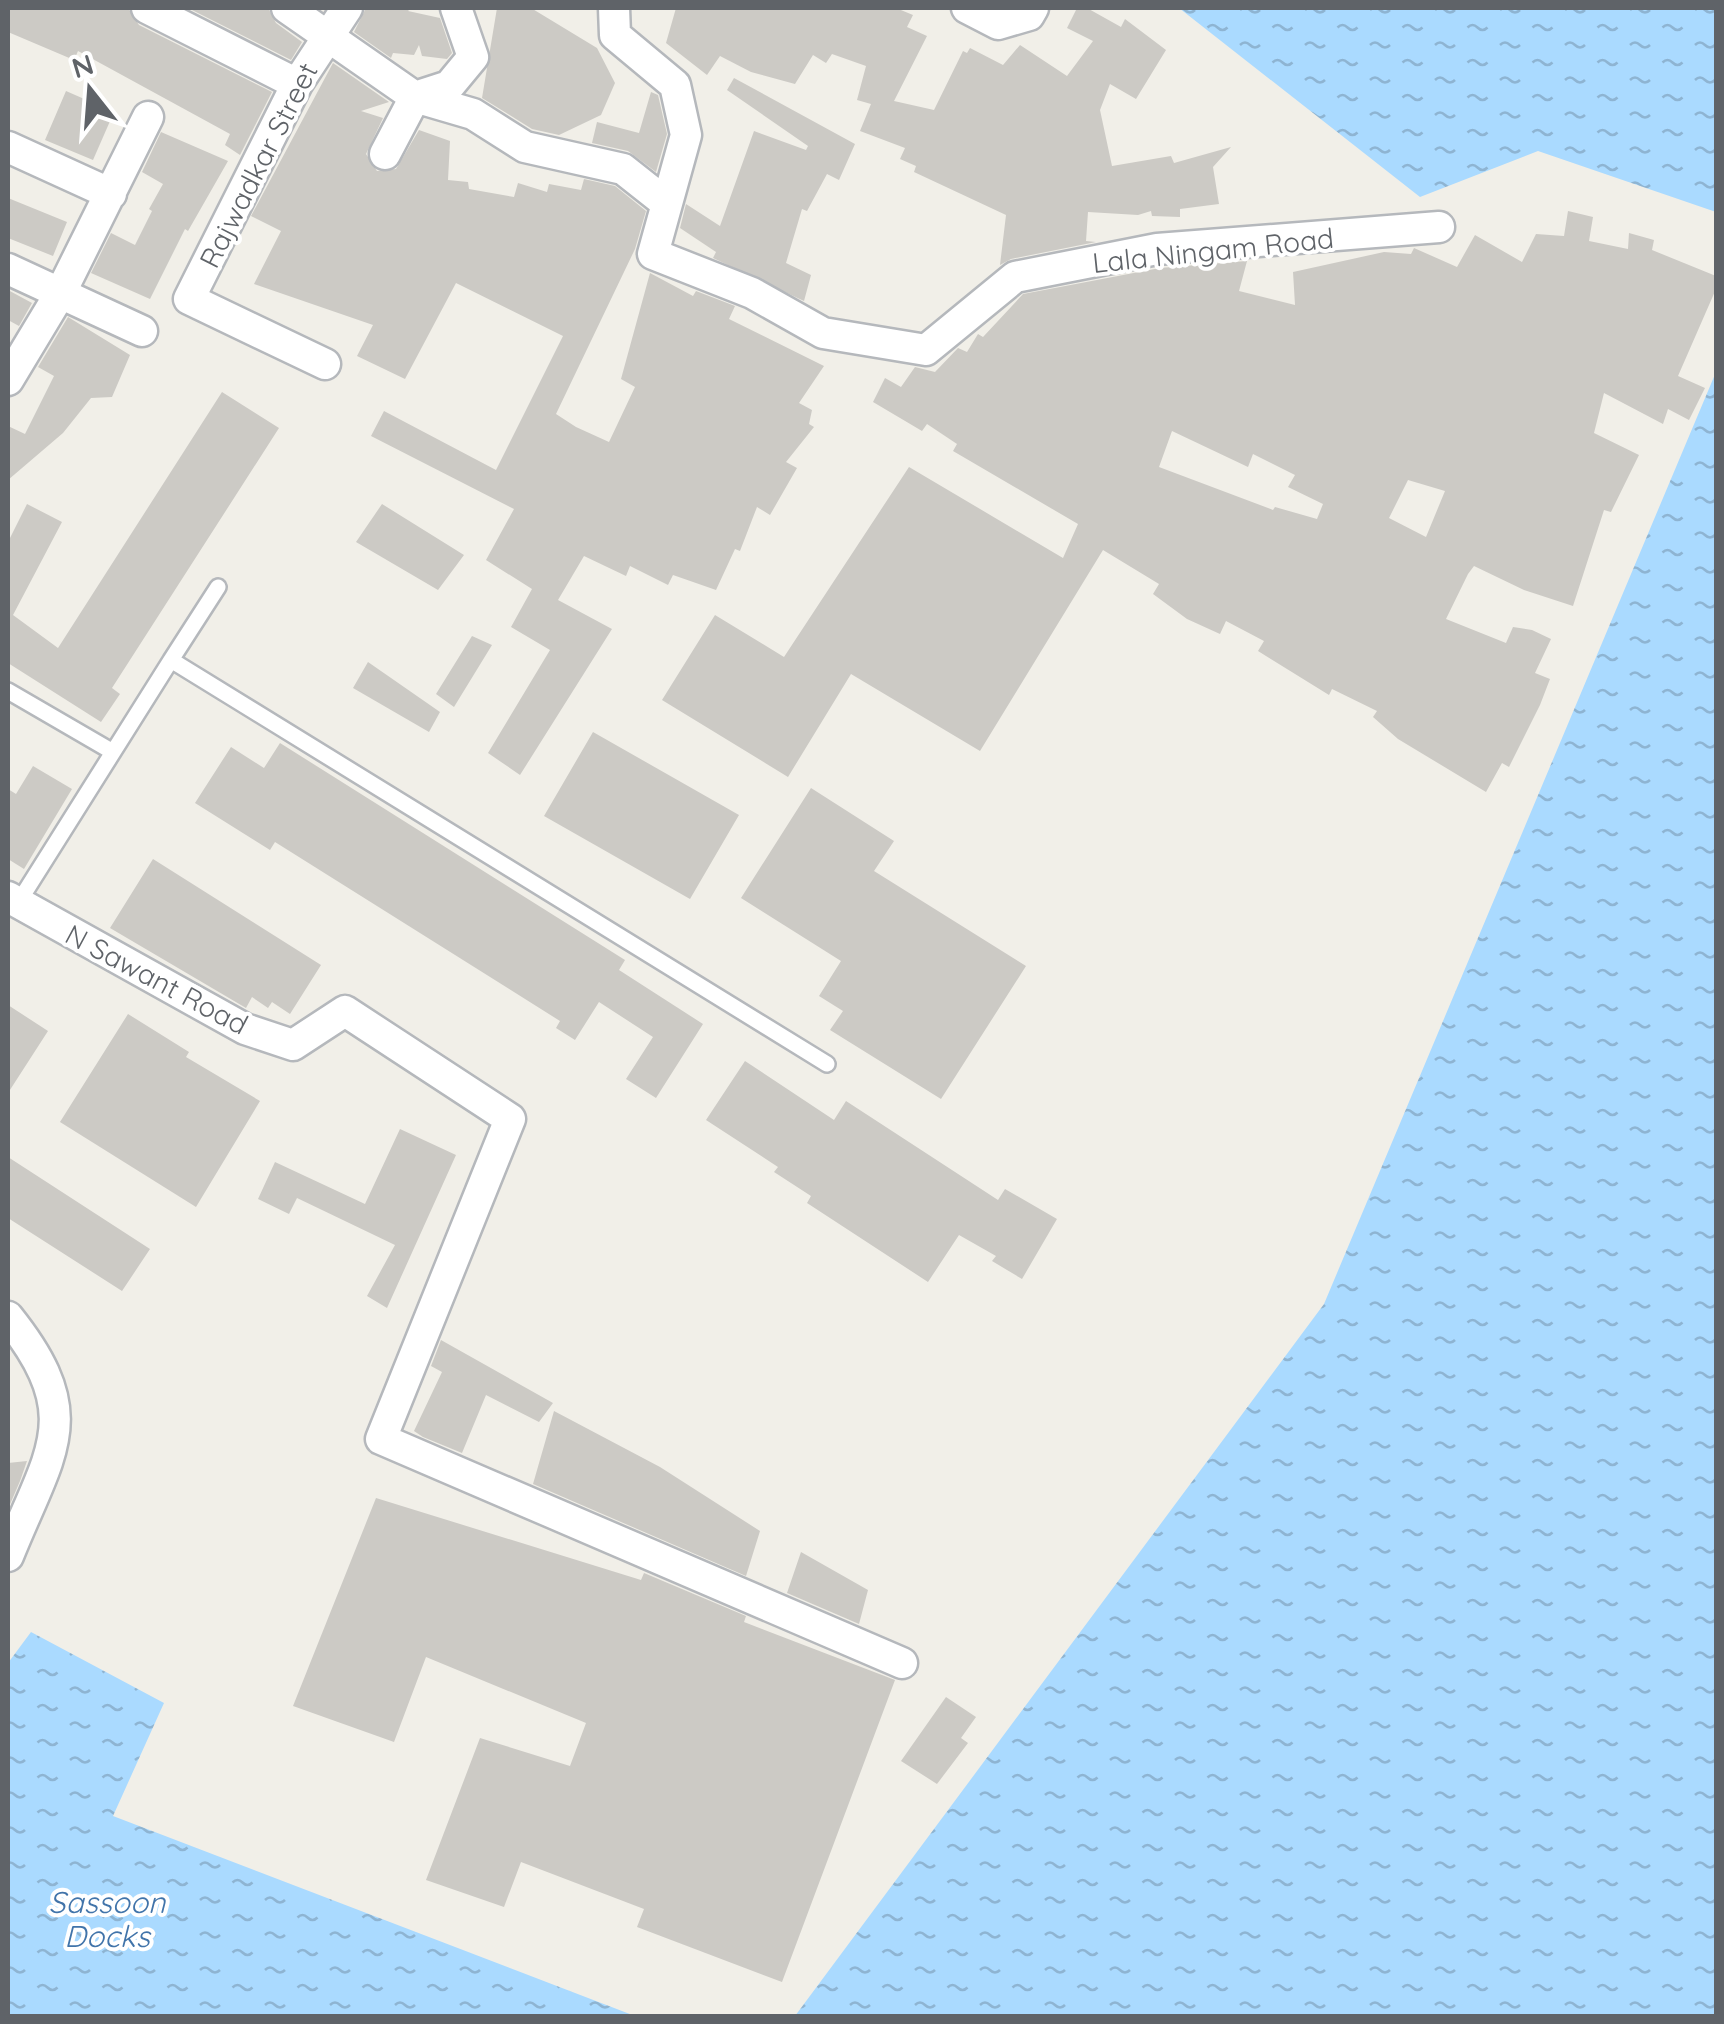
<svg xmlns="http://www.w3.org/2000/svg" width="1724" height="2024" font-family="Quicksand,sans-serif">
<defs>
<pattern id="water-ripples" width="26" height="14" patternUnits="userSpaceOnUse" patternTransform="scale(2.5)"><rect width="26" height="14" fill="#aadaff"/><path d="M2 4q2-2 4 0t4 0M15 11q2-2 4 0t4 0" fill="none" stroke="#8eb4d2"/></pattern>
</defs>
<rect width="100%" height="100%" fill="#f1efe8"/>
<path fill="url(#water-ripples)" d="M1179,8h537v204l-178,-61 -118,46z
M1716,372v1644h-921l529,-712z
M31,1632l133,71 -51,113 522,200h-627v-353z"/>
<path fill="#cccac5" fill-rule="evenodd" d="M8,8h120l11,17 133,67 -32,63 -15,-10 5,-11 -152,-83 -4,9 -66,-28z
M188,8h80l8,15 26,19 -11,18z
M366,8h45l-3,3 32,7 12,35 -5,6 -25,-3 -3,-11 -5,10 -21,-2 -2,5 -37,-26z
M497,8h34l66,40 18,35 -14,32 -42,20 -27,-6 -50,-31z
M676,8h220l17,7 -6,12 20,9 -33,65 40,9 29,-59 4,2 3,-5 33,17 17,-20 47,31 26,-35 -26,-13 10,-20h10l34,19 4,-8 41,31 -30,49 -26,-15 -10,26 12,56 59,-10 3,7 57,-16 -18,20 6,37 -39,5v8l-28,-1 -1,-5 -13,4 -50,-3 -2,29 10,1 -85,17 -11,6 6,-50 -92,-43 2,-6 -16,-7 5,-11 -45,-17 11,-27 -14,-4 9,-34 -34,-12 -6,9 -13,-8 -18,29 -44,-12 -31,-16 -13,19 -41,-32z
M333,63l56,39 -28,9 22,7 -17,36 11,17 19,-2 23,-39 31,11 -2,39 20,2 1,7 45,8 4,-14 29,9 2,-8 32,6 3,-11 31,7 31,25 -11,38 -79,165 20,13 33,15 26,-55 -14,-8 29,-106 43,23 3,-5 39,15 -6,13 95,47 -25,37 13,7 -3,14 5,3 -28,35 11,6 -27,47 -13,-8 -17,44 -5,-2 -19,41 -43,-15 -5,10 -38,-19 -4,10 -42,-20 -26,44 54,29 -92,146 -32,-22 62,-103 -39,-23 21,-38 -46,-29 28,-51 -143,-73 13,-25 112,59 67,-134 -107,-53 -51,96 -48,-23 16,-31 -119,-41 27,-53 -30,-15z
M734,78l121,66 -16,36 -12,-6 -20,37 -5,-2 -16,54 25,12 -7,26 -91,-43 3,-6 -36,-24 6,-24 34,22 34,-95 52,19 2,-4 -81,-56z
M66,91l48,21 -21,48 -48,-20z
M651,92l7,3 9,39 -11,38 -28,-21 -36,-8 5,-21 42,11z
M161,132l67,29 -40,70 -3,-2 -35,70 -59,-26 20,-40 24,12 17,-34 -3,-2 14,-25 -21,-12z
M8,198l59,24 -14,34 -45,-18z
M1568,211l25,6 -4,24 39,8 1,-16 25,7 -2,10 64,26v13l-38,87 27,12 -16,32 -21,-11 -5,15 -59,-31 -10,40 45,22 -28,57 -7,-2 -31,96 -49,-16 -50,-24 -6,8 -22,45 60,24 7,-16 19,3 19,9 -16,34 15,6 -10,26 -31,62 -7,-4 -16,29 -88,-53 -25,-22 4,-6 -45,-22 -3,6 -71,-44 6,-10 -38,-20 -6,13 -33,-15 -34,-25 6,-10 -56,-34 -123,201 -129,-77 -63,103 -126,-77 53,-85 69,42 125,-190 154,91 15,-34 -125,-73 4,-7 -30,-20 -5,7 -49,-29 12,-24 16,9 14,-20 20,5 23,-24 9,4 11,-18 5,3 40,-43 137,-26 87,-7 -8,30 56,14 -2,-33 91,-20 27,2 3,-6 43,19 18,-32 47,27 14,-28 28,2zM1172,431l76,36 5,-13 42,21 -7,12 35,17 -6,15 -42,-12 -2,3 -114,-43zM1408,480l37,11 -19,46 -37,-19z
M8,290l24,13 -13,23 -11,-6z
M68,317l62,38 -18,42 -21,1 -28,35 -55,47v-54l17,8 29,-58 -16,-9z
M222,392l57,36 -167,260 8,6 -19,28 -93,-59v-121l19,-38 35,18 -49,93 45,33z
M382,504l82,51 -26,35 -82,-48z
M472,636l20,9 -38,62 -18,-13z
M368,662l72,50 -11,20 -76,-44z
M593,732l146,83 -49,84 -146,-83z
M280,743l345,217 -6,10 84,54 -47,74 -30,-19 27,-42 -54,-35 -24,38 -19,-12 4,-7 -285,-179 -5,8 -75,-47 36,-56 33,21z
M33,766l39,23 -48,80 -16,-10v-70l8,5z
M811,788l83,53 -20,30 152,95 -85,133 -111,-69 13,-19 -24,-15 22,-35 -100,-63z
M153,859l168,106 -31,49 -18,-12 -4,6 -16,-11 -6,11 -136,-80z
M8,1005l40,26 -40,62z
M128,1014l61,38 -3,5 74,44 -64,106 -136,-85z
M745,1061l89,59 12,-19 152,99 7,-11 52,30 -35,60 -30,-18 4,-5 -37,-21 -31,47 -121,-79 4,-7 -37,-24 4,-5 -72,-47z
M400,1129l56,26 -69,153 -20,-12 28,-51 -98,-47 -8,16 -31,-15 17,-37 90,42z
M8,1157l142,92 -28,42 -114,-73z
M441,1340l112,63 -14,19 -53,-27 -24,58 -39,-16 -9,-6 28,-59 -11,-6z
M554,1411l106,56 100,64 -14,45 -213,-92z
M27,1461l-7,20 -12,28v-46z
M376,1498l265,82 3,-7 102,43 -2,6 151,58 -113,302 -145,-55 7,-18 -123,-47 -17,45 -78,-27 54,-142 90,28 16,-43 -160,-66 -32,85 -101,-36z
M801,1552l67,38 -9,34 -72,-31z
M946,1697l30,20 -15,21 7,5 -31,41 -36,-23z"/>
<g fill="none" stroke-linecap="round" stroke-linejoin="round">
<g stroke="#b5b8bc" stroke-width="20">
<path id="lane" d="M171,660l47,-73
M8,691l105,61
M18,903l153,-243 656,404"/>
</g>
<g stroke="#b5b8bc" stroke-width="35">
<path id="street" d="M147,8l150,76
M287,8l128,89 58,17 52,33 98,22 43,34
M614,8l1,27 60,50 11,50 -33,119 99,39 71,40 103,17 89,-73 142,-28 282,-22
M967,8l31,16 31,-9 4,-7
M8,147l103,47
M385,154l30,-57 34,-11 24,-29 -17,-49
M8,269l134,62
M325,364l-136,-65 108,-215 50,-76
M8,380l53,-88 87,-175
M8,897l237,132 48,16 52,-34 165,108 -129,320 521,224
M8,1317c80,100 42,134 0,239"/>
</g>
<use href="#lane" stroke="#fff" stroke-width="15"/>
<use href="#street" stroke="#fff" stroke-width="30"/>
</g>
<g text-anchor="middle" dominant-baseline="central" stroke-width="8" stroke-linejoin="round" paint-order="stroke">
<g font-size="28" fill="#5f6368" stroke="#fff">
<text transform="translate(258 165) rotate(-63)">Rajwadkar Street</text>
<text transform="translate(1213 250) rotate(-6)">Lala Ningam Road</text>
<text transform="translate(157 979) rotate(28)">N Sawant Road</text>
</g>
<g font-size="30" font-style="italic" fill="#4174aa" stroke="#fff">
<text x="107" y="1902">Sassoon<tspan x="107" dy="34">Docks</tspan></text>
</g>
</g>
<rect width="1724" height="2024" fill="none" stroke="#5f6368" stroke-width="20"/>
<g transform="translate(90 90) rotate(343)" stroke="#ffffff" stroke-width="8" paint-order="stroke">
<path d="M0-8L18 38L0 25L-18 38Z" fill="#5f6368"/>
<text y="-15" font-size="28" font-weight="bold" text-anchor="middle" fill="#5f6368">N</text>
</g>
</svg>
